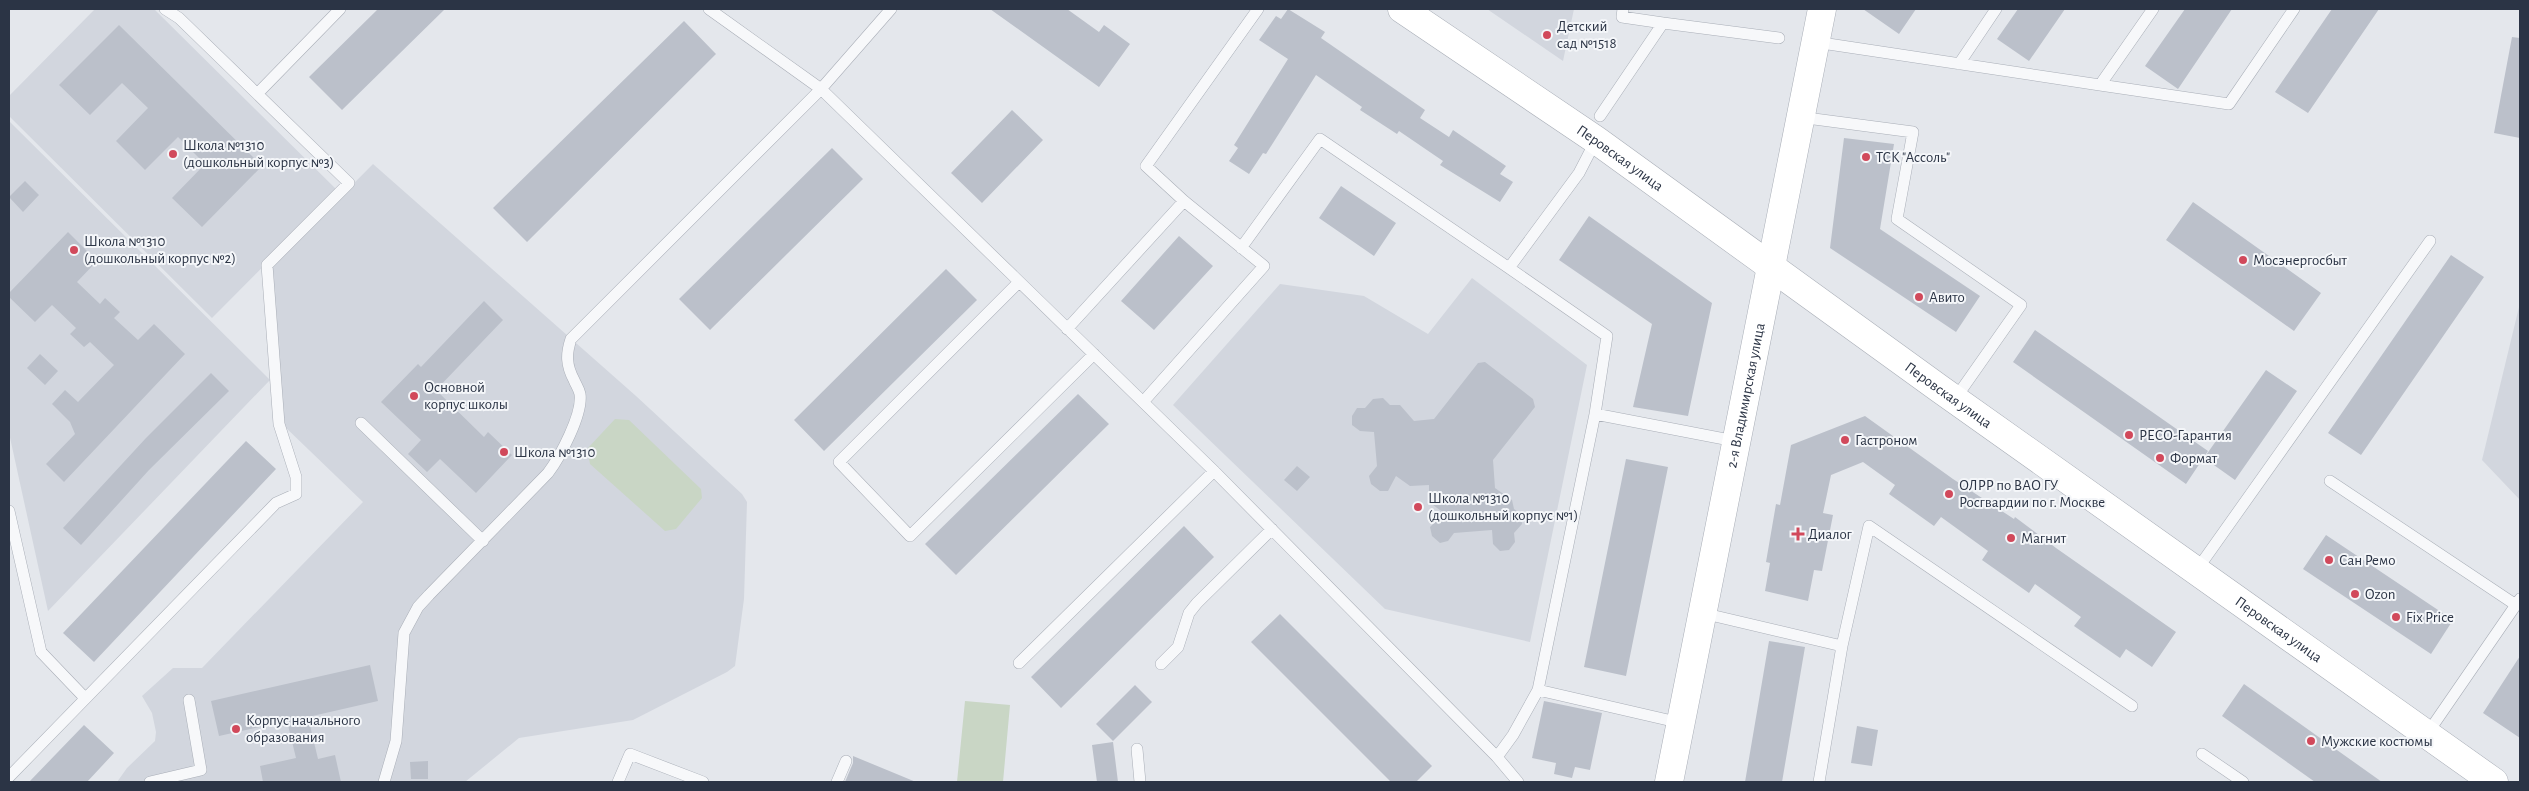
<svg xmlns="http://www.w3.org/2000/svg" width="2529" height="791" font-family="'Alegreya Sans',sans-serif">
<rect width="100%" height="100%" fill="#e4e7ec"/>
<path fill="#d2d6de" d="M95,9h59l184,182 -126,127 -203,-202v-20z
M1487,9h87l-11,52z
M9,121l261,259 -222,231 -39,-178z
M373,164l263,232 106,98 5,8 -3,97 -9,67 -8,6 -94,48 -114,18 -54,44h-348l10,-14 28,-27 1,-9 -4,-19 -10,-17 31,-28h29l161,-166 -81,-78 -11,-157z
M1472,278l115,87 -57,277 -145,-33 -212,-204 107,-121 84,12 64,38z
M2520,303v197l-38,-40z"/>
<path fill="#c9d6c5" d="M615,419l14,1 72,69 1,9 -26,31 -11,2 -75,-67 -3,-15z
M965,701l45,4 -7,77h-46z"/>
<path fill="#bbc0ca" d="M378,9h67l-103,101 -33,-33z
M990,9h77l32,23 5,-7 26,19 -31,43z
M1288,9l37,23 -4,6 104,72 -5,8 29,19 4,-7 53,36 -6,8 13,8 -13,20 -60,-37 3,-4 -44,-30 -2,3 -37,-24 2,-3 -46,-32 -50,79 -3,-1 -14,21 -20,-13 9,-13 -4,-3 54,-86 -29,-19 17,-24 5,3z
M1863,9h53l-17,25z
M2018,9h47l-36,52 -32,-22z
M2185,9h47l-54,80 -33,-23z
M2332,9h47l-71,104 -33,-21z
M684,21l32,33 -189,188 -34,-34z
M119,25l143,141 -60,61 -30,-29 33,-34 -27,-27 -33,33 -29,-29 32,-33 -26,-25 -32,32 -31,-30z
M2512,37l8,1v100l-26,-5z
M1012,110l31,30 -61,63 -31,-30z
M1844,138l50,6 -14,85 100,67 -24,36 -126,-84z
M832,148l31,31 -153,151 -31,-31z
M25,181l14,14 -16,17 -14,-15z
M1341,186l55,37 -22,33 -55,-38z
M2193,202l128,91 -27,38 -128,-91z
M1589,216l123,87 -24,113 -55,-9 19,-83 -93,-64z
M68,232l29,29 -20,21 23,22 5,-6 15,14 -6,6 24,22 16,-16 31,30 -121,128 -18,-18 29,-30 -5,-12 -18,-18 13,-14 13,12 36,-37 -24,-23 -6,5 -14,-13 6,-6 -24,-23 -17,17 -26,-25v-4z
M1179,236l34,30 -59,64 -33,-29z
M2451,255l33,22 -123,178 -33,-22z
M946,269l31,31 -153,151 -30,-31z
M484,301l19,19 -67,70 48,47 4,-5 24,23 -36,38 -36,-34 -13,13 -19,-18 13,-14 -40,-38 37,-38 3,3z
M2035,330l173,121 -22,33 -173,-122z
M40,354l18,17 -13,14 -18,-17z
M1485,362l48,37 2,8 -42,53 2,28 17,12 2,9 7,5 1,10 -8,9 1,9 -6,8 -9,1 -7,-7 -1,-14 -38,3 -6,8 -8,2 -8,-7 -2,-9 14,-14 -15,-11v-17l-19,1 -14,-10 -8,15h-8l-9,-7 -2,-8 8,-10 -3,-34 -14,-1 -8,-6v-9l5,-8h8l8,-9 10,-1 7,7h10l14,16 20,-2 44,-56z
M2266,370l31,21 -62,89 -31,-22z
M211,373l18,18 -80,79 -68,75 -18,-17 83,-90z
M1078,394l31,30 -153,151 -31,-31z
M1865,416l88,63 61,40 1,-2 41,31 120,84 -24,35 -26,-18 -6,9 -46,-32 7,-9 -46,-33 -6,9 -47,-33 6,-9 -47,-34 -7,9 -45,-32 6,-9 -32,-23 -32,13 -8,38 10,2 -11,56 -8,-1 -6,31 -43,-10 5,-28 -4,-1 10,-58 4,1 11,-60z
M246,441l30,28 -182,193 -31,-29z
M1626,459l42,8 -42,209 -42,-9z
M1297,466l13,11 -13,14 -13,-11z
M1184,526l30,31 -153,151 -30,-31z
M2326,535l127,85 -22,34 -128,-85z
M1280,614l152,152 -16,16h-25l-140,-140z
M1769,641l36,6 -23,135h-37z
M2520,656v82l-37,-25z
M370,665l8,36 -70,16 10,42 17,-4 6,27h-78l-3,-16 36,-8 -9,-37 -68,15 -8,-35z
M2244,684l138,98h-67l-93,-66z
M1135,685l17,17 -39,39 -17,-17z
M1544,701l58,12 -12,57 -15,-3 -3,11 -18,-4 2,-11 -24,-5z
M84,725l30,28 -27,29h-58z
M1857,726l21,4 -6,36 -21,-3z
M1113,742l5,40h-21l-5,-37z
M853,756l63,26h-71l8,-19z
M428,761v18h-17l-1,-17z"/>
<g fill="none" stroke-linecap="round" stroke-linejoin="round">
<g stroke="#a9aeb7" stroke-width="12">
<path id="lane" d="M709,9l112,80 393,382 283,286 21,25
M1623,9l-1,8 41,6
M1815,42l285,43 53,-76
M1959,64l37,-55
M2100,85l129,19 65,-95
M258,93l82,-84
M1600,116l63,-93 116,15
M1799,117l114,15 -16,87 124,86 -66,94
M1184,201l-38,-35 112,-157
M1241,248l79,-109 189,129 70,-95 17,-33
M1509,268l98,68 -12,78 140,27
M1019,282l-180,180 71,74 184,-182
M1067,329l117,-128 80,65 -121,136
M361,423l122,118
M2330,481l186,124
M9,511l32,141 43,45
M2196,571l234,-330
M1702,613l140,33 27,-120 263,180
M1019,663l195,-192
M1161,664l17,-17 11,-34 8,-10 75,-74
M1538,690l143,33
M2427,734l93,-135
M1137,749l3,33
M2202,754l41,28
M1497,757l16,-22 25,-45 57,-276
M9,777l267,-274 20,-9v-17l-17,-53 -12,-159 82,-82 -170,-165 -14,-9
M150,782l51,-12 -12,-70
M384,782l12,-41 8,-108 14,-26 11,-12 119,-122c12,-16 35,-59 32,-79 -1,-5 -4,-9 -6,-14 -8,-15 -8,-26 -3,-41l250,-250 70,-80
M618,782l12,-28 73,28
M837,782l9,-21
M1819,782l23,-136"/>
</g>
<g stroke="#a9aeb7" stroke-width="29">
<g id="secondary">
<path id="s1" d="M1402,9l194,131 344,249 554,393"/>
<path id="s2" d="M1669,782l153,-773"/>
</g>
</g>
<use href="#lane" stroke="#f7f8fa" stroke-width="11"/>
<use href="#secondary" stroke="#fff" stroke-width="28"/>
</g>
<g fill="#d1495b" stroke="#f4f6f9" stroke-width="2">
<circle cx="1547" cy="35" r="5"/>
<circle cx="173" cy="154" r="5"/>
<circle cx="1866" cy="157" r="5"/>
<circle cx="74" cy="250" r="5"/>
<circle cx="2243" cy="260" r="5"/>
<circle cx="1919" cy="297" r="5"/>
<circle cx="414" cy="396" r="5"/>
<circle cx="2129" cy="435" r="5"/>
<circle cx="1845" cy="440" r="5"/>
<circle cx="504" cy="452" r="5"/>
<circle cx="2160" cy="458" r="5"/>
<circle cx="1949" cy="494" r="5"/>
<circle cx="1418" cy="507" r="5"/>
<path d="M1795.5 526.5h5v5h5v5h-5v5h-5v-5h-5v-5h5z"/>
<circle cx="2011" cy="538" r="5"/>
<circle cx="2329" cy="560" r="5"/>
<circle cx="2355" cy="594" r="5"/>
<circle cx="2396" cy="617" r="5"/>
<circle cx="236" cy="729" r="5"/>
<circle cx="2311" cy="741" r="5"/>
</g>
<g text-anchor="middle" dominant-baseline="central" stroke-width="4" stroke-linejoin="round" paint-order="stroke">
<g font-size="15" fill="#2b3445" stroke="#f4f6f9" text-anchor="start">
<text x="1557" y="26">Детский<tspan x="1557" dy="17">сад №1518</tspan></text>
<text x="183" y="145">Школа №1310<tspan x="183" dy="17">(дошкольный корпус №3)</tspan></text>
<text x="1876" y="157">ТСК "Ассоль"</text>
<text x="84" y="241">Школа №1310<tspan x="84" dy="17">(дошкольный корпус №2)</tspan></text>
<text x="2253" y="260">Мосэнергосбыт</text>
<text x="1929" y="297">Авито</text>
<text x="424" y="387">Основной<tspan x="424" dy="17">корпус школы</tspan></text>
<text x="2139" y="435">РЕСО-Гарантия</text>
<text x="1855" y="440">Гастроном</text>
<text x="514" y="452">Школа №1310</text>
<text x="2170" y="458">Формат</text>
<text x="1959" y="485">ОЛРР по ВАО ГУ<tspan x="1959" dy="17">Росгвардии по г. Москве</tspan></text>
<text x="1428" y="498">Школа №1310<tspan x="1428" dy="17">(дошкольный корпус №1)</tspan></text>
<text x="1808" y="534">Диалог</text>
<text x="2021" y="538">Магнит</text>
<text x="2339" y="560">Сан Ремо</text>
<text x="2365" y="594">Ozon</text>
<text x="2406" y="617">Fix Price</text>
<text x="246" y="720">Корпус начального<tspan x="246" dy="17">образования</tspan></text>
<text x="2321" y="741">Мужские костюмы</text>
</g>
<g font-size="15" fill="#2b3445" stroke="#f4f6f9">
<text stroke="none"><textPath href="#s1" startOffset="264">Перовская улица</textPath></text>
<text stroke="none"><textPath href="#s2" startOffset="394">2-я Владимирская улица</textPath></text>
<text stroke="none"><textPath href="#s1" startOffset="669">Перовская улица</textPath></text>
<text stroke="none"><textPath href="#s1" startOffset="1074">Перовская улица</textPath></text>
</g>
</g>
<rect width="2529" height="791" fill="none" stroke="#2b3445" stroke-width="20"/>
</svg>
